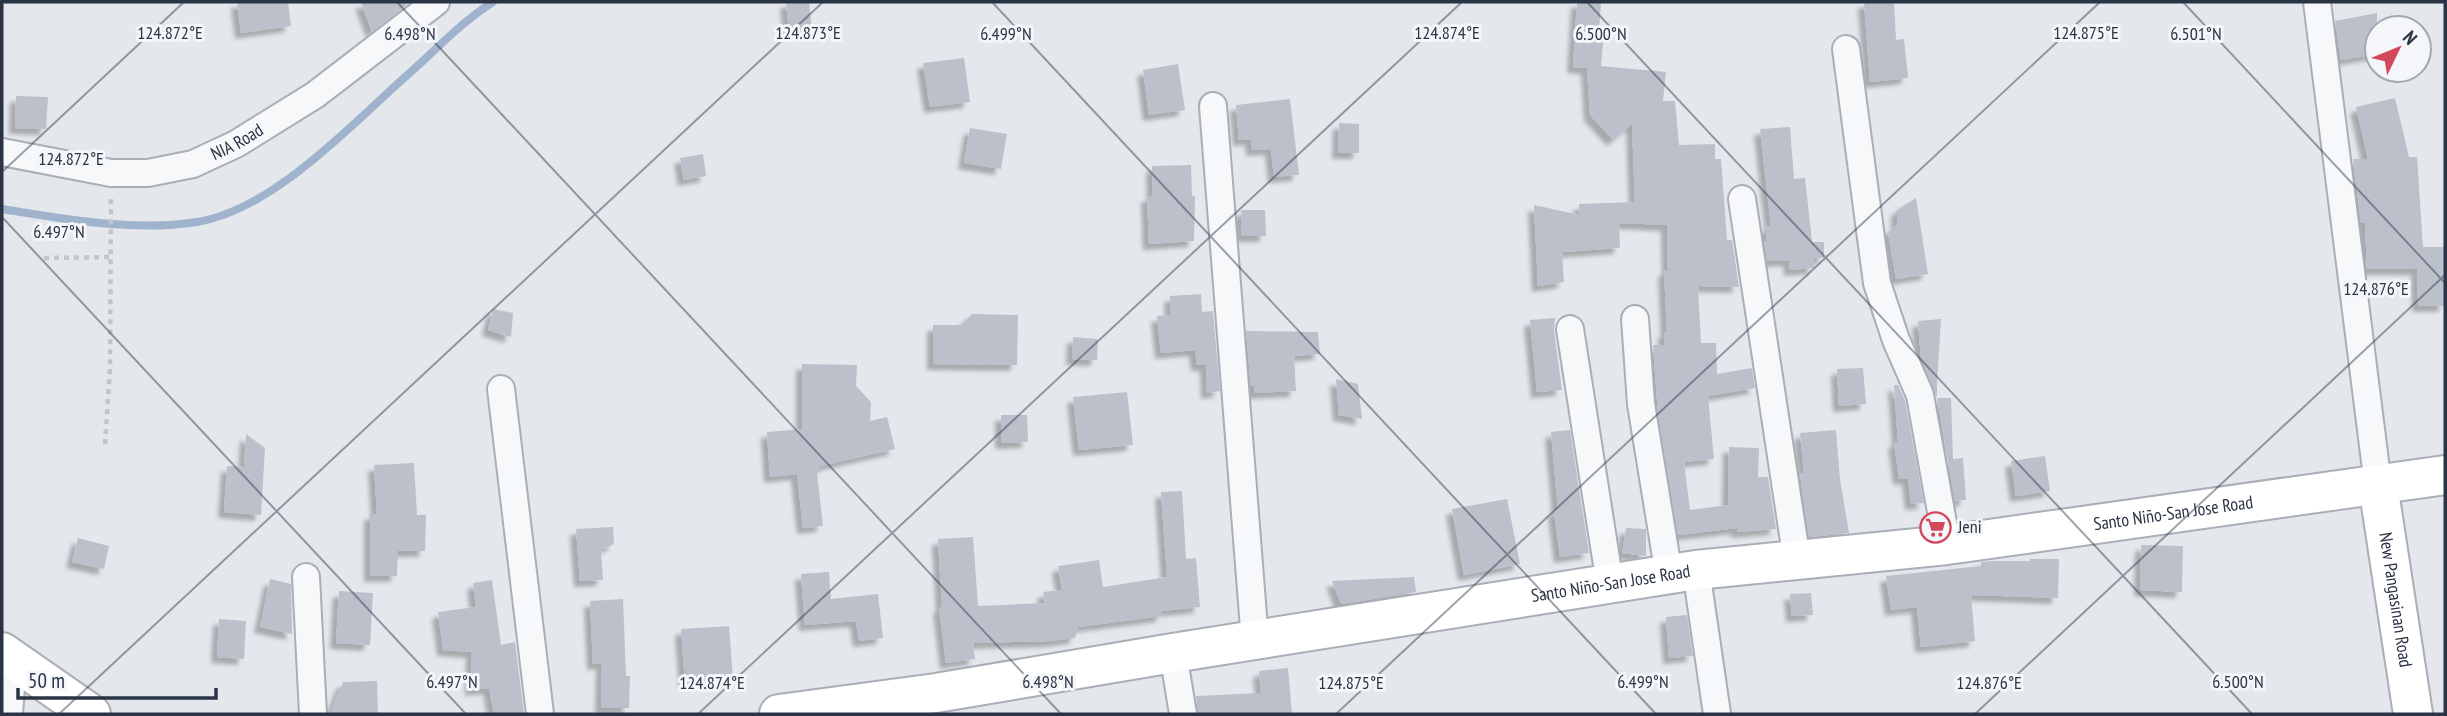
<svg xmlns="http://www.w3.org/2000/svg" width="2447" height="716" viewBox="0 0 2447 716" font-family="'PT Sans Narrow',sans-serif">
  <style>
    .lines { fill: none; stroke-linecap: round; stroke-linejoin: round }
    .stream { stroke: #9fb4cc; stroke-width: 8 }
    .building { fill: #bbc0ca; filter: url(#shadow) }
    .street-casing { stroke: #a9aeb7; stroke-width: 30 }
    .secondary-casing { stroke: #a9aeb7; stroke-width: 42 }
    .path { stroke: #c2c5cb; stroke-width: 4.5; stroke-dasharray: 5 5; stroke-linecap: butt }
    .street { stroke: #f7f8fa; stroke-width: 26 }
    .secondary { stroke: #fff; stroke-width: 38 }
    .ticks { fill: none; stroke: #2b3445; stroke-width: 2; stroke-opacity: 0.45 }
    .labels { text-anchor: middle; stroke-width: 6; stroke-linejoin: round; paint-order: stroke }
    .street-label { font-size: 18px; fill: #2b3445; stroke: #f4f6f9 }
    .poi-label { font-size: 18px; fill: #2b3445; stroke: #f4f6f9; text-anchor: start }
    .ticks-label { font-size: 18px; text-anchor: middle; fill: #2b3445; stroke: #f4f6f9; stroke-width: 6; stroke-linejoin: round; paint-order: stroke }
  </style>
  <defs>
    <filter id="shadow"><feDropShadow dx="-6" dy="6" stdDeviation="2" flood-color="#0004"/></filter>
  </defs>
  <rect width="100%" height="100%" fill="#e4e7ec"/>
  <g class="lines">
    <path class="stream" d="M2,209C65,219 133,232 197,222C272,210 349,127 404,78C433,53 461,22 493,2"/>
  </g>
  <path class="building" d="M237,2H288L291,26L241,33Z
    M361,2H410L372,32Z
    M786,2H809L812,30L789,32Z
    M1577,2H1601L1599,31L1604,32L1601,66L1666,72L1663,101H1675L1679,145L1715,144V159H1721L1727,240H1732L1739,287L1698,286L1701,343H1716L1717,374L1752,368L1755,388L1708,396L1714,459L1684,462L1690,510L1728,505L1729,447L1759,448L1758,477H1768L1776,529L1737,532V528L1678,535L1658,413L1653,345H1664V332H1667L1664,271L1668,270L1667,225L1619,223L1620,248L1562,252L1564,282L1538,286L1534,205L1580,215L1579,204L1635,202L1632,124L1613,140L1590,115L1587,68L1573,67Z
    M1864,2H1894L1896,40L1904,39L1908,78L1870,82Z
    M2377,13V54L2341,60L2335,21Z
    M964,58L970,102L930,107L923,63Z
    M1178,64L1185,110L1149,115L1143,70Z
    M16,96L48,97L46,129L15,128Z
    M2395,98L2409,157H2417L2423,247H2445V306H2418L2417,269H2367L2365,223H2361L2353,159H2368L2356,107Z
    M1290,99L1299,175L1274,177L1271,149L1252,150L1251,139L1239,140L1236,105Z
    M1339,123L1359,124V153H1338Z
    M1790,127L1794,179L1805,178L1812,242H1824V258H1813L1814,268L1790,270L1789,260L1767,261L1764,241H1767L1766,227L1771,226L1760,129Z
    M970,128L1007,134L1001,169L964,163Z
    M703,154L706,176L684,180L680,158Z
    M1191,165L1192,196H1195L1194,241L1149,244L1147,196H1153L1152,166Z
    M1916,198L1928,274L1896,279L1888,232L1897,225V210Z
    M1241,210H1265L1266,236H1242Z
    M1201,294L1202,312L1213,311L1220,391L1207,393L1206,365H1197L1195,350L1161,353L1157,316L1171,315L1170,296Z
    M493,309L513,313L511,337L488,330Z
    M972,314L1018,315L1017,365L933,364V325H961Z
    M1555,318L1554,331L1562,390L1537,392L1530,320Z
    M1941,319L1937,384V398L1921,358L1918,321Z
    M1246,331L1318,332L1320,354L1294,356L1296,391L1254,393V386H1251Z
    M1073,337L1098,339L1097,360L1072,359Z
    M802,364L857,365L856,386L871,402L870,421L887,417L895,449L820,466V472L817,473L823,526L803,528L797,474L770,477L767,432L802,429Z
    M1863,368L1866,404L1839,406L1837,369Z
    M1336,379L1358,384L1362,419L1339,415Z
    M1894,385H1898L1905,400L1924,503L1911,504L1908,478L1899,479L1894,442H1898Z
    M1127,392L1133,445L1079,450L1073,397Z
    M1937,398H1951L1953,459L1963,458L1966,500L1955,501Z
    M1001,415H1027L1028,442L1001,443Z
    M1570,430L1589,553L1560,557L1554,511L1558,510L1551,432Z
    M1836,430L1840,480L1849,533L1809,537L1800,474L1804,473L1800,433Z
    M246,434L265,448L261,515L224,512L227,466L244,467Z
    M2045,456L2050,491L2016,496L2011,461Z
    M414,463L417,515H426L425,551H398L397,576H370V514H377L374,465Z
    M1182,491L1186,559L1196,558L1200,607L1162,611V616L1078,627L1075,638L1050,641L973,643L975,659L946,663L939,607H942L938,539L973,537L978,606L1045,603L1043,592L1062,590L1058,566L1099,560L1103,587L1167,577L1161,492Z
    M1507,499L1520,564L1464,575L1452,509Z
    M613,527L614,544L601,550L603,580L580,581L576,529Z
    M1626,528L1646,529V556L1622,553Z
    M78,538L109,546L104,569L72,562Z
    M2141,545L2183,546L2182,592L2140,590Z
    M2030,559H2059L2058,598L1971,595L1975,641L1921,647L1917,607L1891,610L1886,576L1981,566V562L1993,561H2030Z
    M829,572L831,599L878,594L883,638L859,641L856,621L805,625L801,574Z
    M1414,577L1416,592L1341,604L1332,581Z
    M270,579L291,584L292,634L260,627Z
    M492,580L501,645L515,642L524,714H494L489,688L471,690L472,652L443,650L438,612L476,607L473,583Z
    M339,591L373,593L370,645L336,643Z
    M1811,593L1813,615L1792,616L1790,594Z
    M623,599L626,676H630L629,708H601L602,663L593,664L590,601Z
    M1687,615L1693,656L1669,658L1666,617Z
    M219,619L246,621L244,659L217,657Z
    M729,626L733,679L685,682L681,629Z
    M1288,668L1292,714H1198L1196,696L1261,693L1259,671Z
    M377,681L378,714H330L343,682Z"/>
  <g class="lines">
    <defs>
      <g id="street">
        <path d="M2317,2L2378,485"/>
        <path d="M1846,49L1877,283L1896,340L1920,395L1947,545"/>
        <path d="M1213,106L1255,641"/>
        <path id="s1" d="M2,152L111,173H148L193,164L236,144L315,95L436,2"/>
        <path d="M1742,199L1797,561"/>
        <path d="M1635,319L1641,404L1669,575"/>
        <path d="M1570,329L1610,584"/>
        <path d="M501,389L540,714"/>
        <path d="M1696,570L1717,714"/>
        <path d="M306,577L313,714"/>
        <path d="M1173,653L1183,714"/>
        <path d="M9,714L13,660"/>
      </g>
      <g id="secondary">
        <path id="s2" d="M2378,485L2413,714"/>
        <path d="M2,652L91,714"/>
        <path id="s3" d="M779,714L936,693L1173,653L1696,570L1947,545L2445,475"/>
      </g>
    </defs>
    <use href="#street" class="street-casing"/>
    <use href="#secondary" class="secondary-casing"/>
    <path class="path" d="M44,258L110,257
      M105,444L110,368L111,198"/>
    <use href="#street" class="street"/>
    <use href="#secondary" class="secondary"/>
  </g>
  <path class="ticks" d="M397,2L1061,714M992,2L1656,714M1587,2L2252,714M2183,2L2445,283M2,172L184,2M2,217L466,714M59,714L823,2M698,714L1462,2M1336,714L2100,2M1975,714L2445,275"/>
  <defs>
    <symbol id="supermarket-ring" viewBox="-11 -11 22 22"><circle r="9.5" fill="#f4f6f9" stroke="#d1495b" stroke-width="1.5"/><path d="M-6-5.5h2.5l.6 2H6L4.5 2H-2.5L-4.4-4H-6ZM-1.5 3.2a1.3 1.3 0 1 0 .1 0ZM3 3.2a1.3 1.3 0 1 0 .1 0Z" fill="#d1495b"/></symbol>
  </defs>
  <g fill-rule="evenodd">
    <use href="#supermarket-ring" x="1918" y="510" width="35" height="35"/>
  </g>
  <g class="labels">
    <g class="street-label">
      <text dy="6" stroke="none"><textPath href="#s1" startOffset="243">NIA Road</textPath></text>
      <text dy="6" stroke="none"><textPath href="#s3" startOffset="1409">Santo Niño-San Jose Road</textPath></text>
      <text dy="6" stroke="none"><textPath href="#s3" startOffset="842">Santo Niño-San Jose Road</textPath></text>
      <text dy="6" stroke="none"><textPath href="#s2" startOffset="116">New Pangasinan Road</textPath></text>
    </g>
    <g class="poi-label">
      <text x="1958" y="533">Jeni</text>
    </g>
  </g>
  <g class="ticks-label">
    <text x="2086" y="39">124.875°E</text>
    <text x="170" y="39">124.872°E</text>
    <text x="808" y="39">124.873°E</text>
    <text x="1447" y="39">124.874°E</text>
    <text x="410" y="40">6.498°N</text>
    <text x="1006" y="40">6.499°N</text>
    <text x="1601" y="40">6.500°N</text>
    <text x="2196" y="40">6.501°N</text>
    <text x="71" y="165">124.872°E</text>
    <text x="59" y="238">6.497°N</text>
    <text x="2376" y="295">124.876°E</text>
    <text x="452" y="688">6.497°N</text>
    <text x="1048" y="688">6.498°N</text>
    <text x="1643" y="688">6.499°N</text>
    <text x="2238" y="688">6.500°N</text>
    <text x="712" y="689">124.874°E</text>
    <text x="1351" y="689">124.875°E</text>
    <text x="1989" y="689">124.876°E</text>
  </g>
  <rect width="2447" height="716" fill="none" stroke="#2b3445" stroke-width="7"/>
  <g transform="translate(2398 49) rotate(47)"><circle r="33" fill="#f4f6f9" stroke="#a4a8b1" stroke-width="2"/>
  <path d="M0-5L12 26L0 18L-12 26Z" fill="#d1495b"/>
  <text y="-10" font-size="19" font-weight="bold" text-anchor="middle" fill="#2b3445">N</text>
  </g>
  <path d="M18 688v10h198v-10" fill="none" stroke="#2b3445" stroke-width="3.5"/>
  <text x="28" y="688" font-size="21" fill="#2b3445" stroke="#f4f6f9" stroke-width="5" paint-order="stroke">50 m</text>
</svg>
